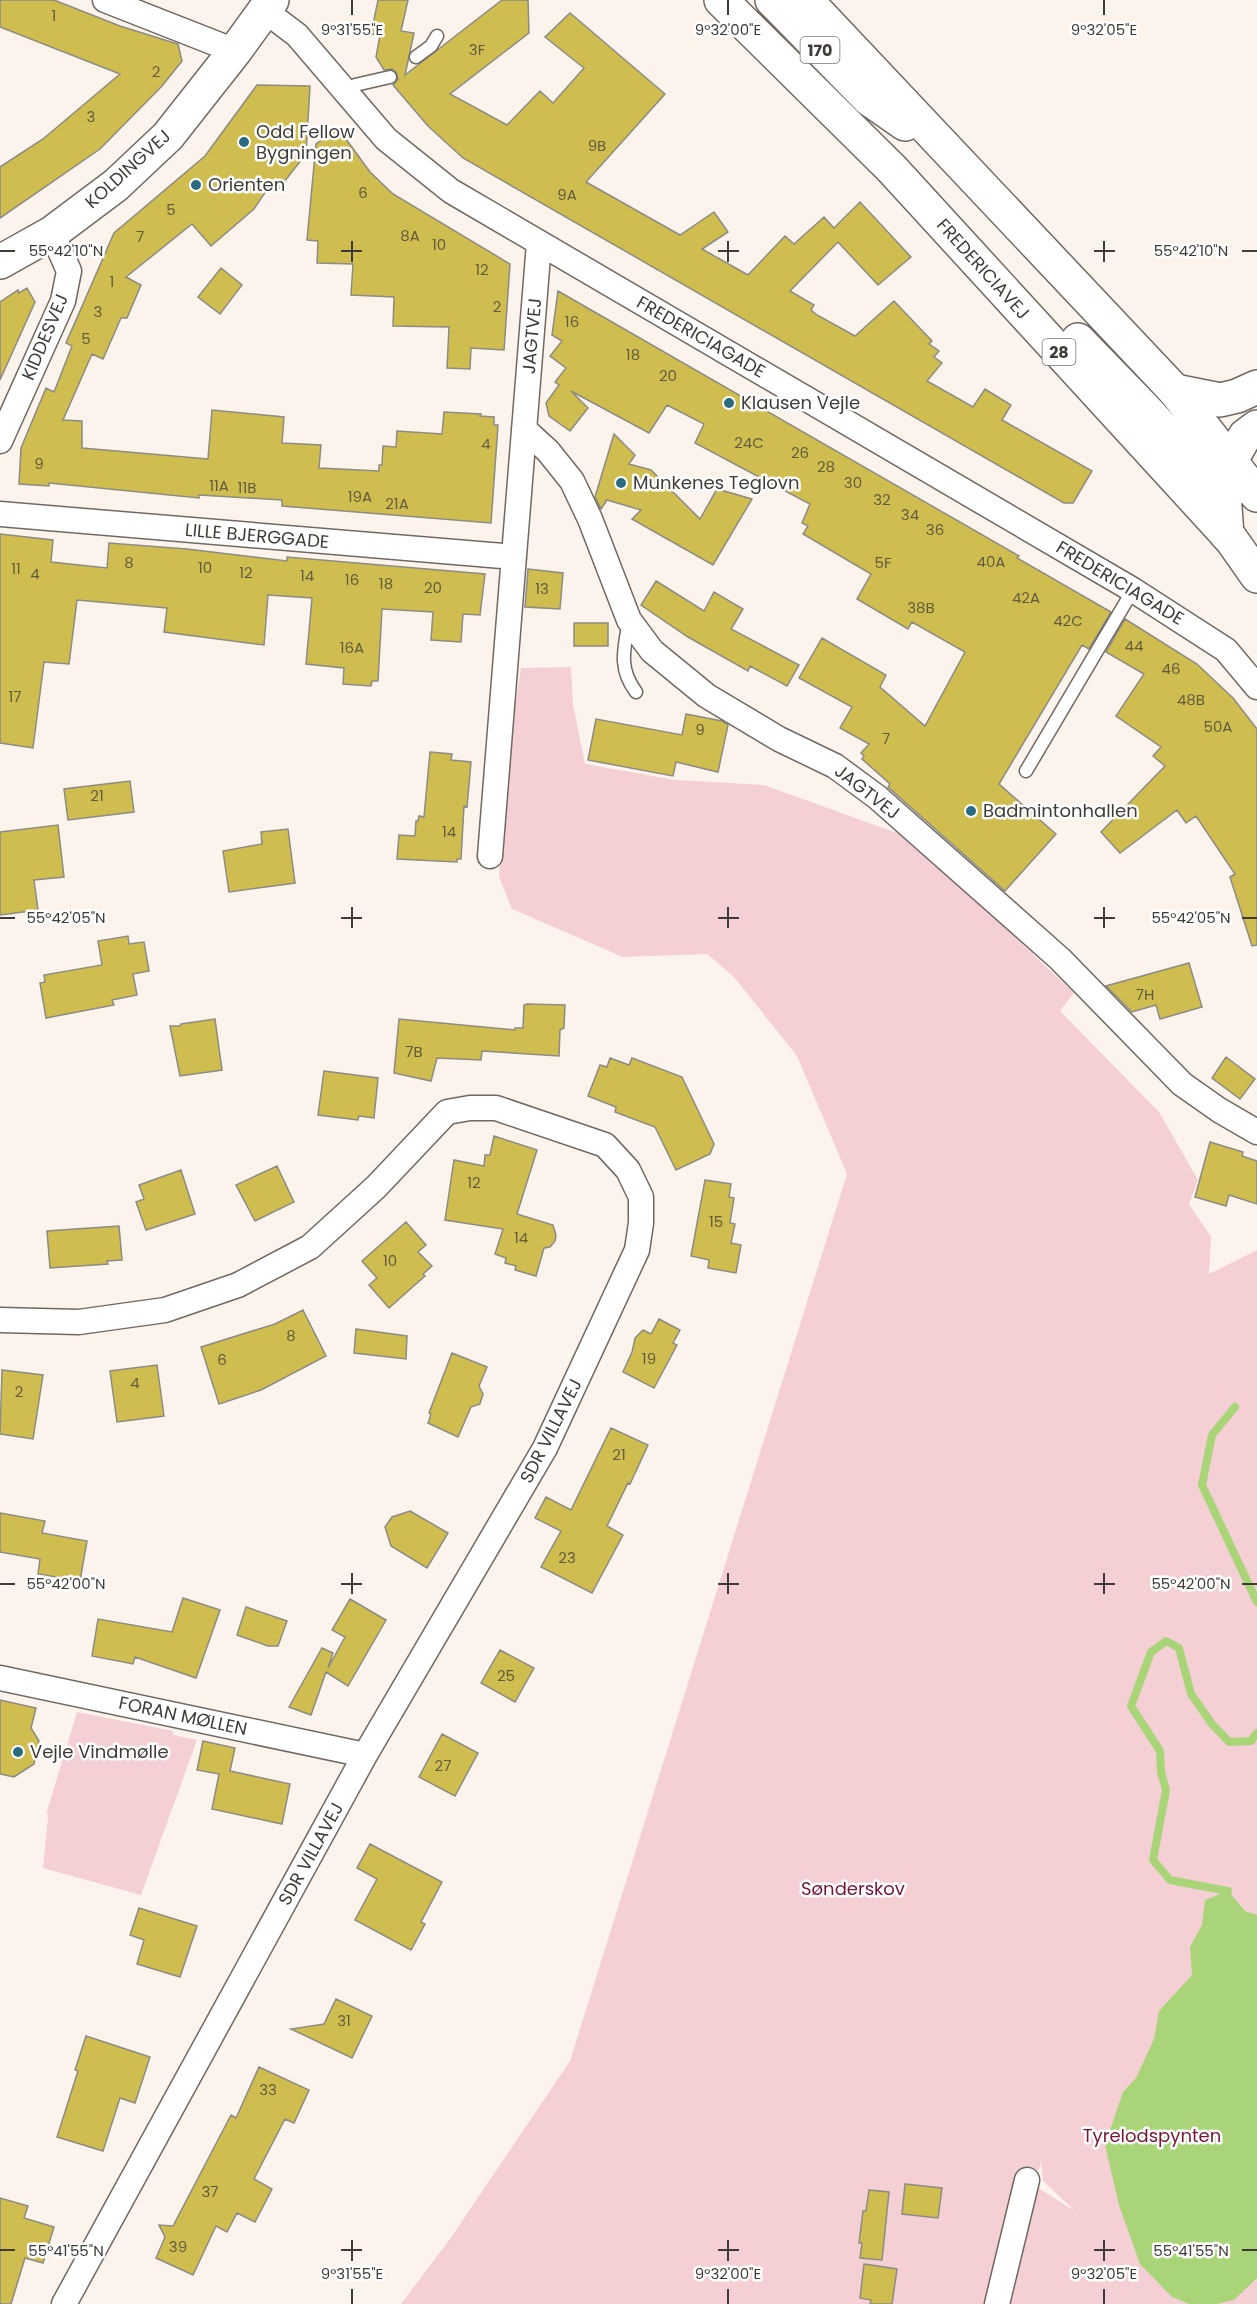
<svg xmlns="http://www.w3.org/2000/svg" width="1257" height="2304" viewBox="0 0 1257 2304" font-family="Poppins,sans-serif">
  <style>
    .green { fill: #f4cfd4; fill-rule: evenodd }
    .water { fill: #a9d578 }
    .lines { fill: none; stroke-linecap: round; stroke-linejoin: round }
    .stream { stroke: #a9d578; stroke-width: 8 }
    .building { fill: #d0bd50; stroke: #8d8b82; stroke-width: 1.5 }
    .lane-casing { stroke: #706962; stroke-width: 15 }
    .street-casing { stroke: #706962; stroke-width: 27 }
    .secondary-casing { stroke: #706962; stroke-width: 36 }
    .primary-casing { stroke: #706962; stroke-width: 36 }
    .lane { stroke: #fff; stroke-width: 12 }
    .street { stroke: #fff; stroke-width: 24 }
    .secondary { stroke: #fff; stroke-width: 33 }
    .primary { stroke: #fff; stroke-width: 33 }
    .ticks { fill: none; stroke: #3f3c38; stroke-width: 2 }
    .poi-dot { fill: #2a6b7f; stroke: #fff; stroke-width: 2 }
    .labels { text-anchor: middle; stroke-width: 5; stroke-linejoin: round; paint-order: stroke }
    .number-label { font-size: 15px; fill: #635c3e }
    .shield { fill: #fff; stroke: #797674; stroke-width: 1.5 }
    .shield-label { font-size: 16px; font-weight: bold; fill: #3f3c38 }
    .poi-label { font-size: 18px; fill: #3f3c38; stroke: #fff; text-anchor: start }
    .street-label { font-size: 18px; fill: #3f3c38; stroke: #fff }
    .park-label { font-size: 18px; fill: #741734; stroke: #fff }
    .ticks-label { font-size: 15px; text-anchor: middle; fill: #3f3c38; stroke: #fff; stroke-width: 5; stroke-linejoin: round; paint-order: stroke }
  </style>
  <rect width="100%" height="100%" fill="#fcf4ec"/>
  <path class="green" d="M571,667L573,705L585,764L675,780L764,785L908,837L1074,993L1060,1011L1159,1112L1198,1180L1189,1204L1211,1237L1209,1274L1257,1250V2304H401L450,2239L570,2061L847,1174L797,1056L734,977L707,954L623,957L512,909L499,877L510,740L521,668ZM1041,2160L1043,2181L1075,2211L1027,2181L1040,2168Z
    M77,1712L173,1731V1735L197,1740L141,1895L43,1868L48,1817L47,1811Z"/>
  <path class="water" d="M1228,1891L1245,1911L1257,1915V2278L1234,2300L1217,2304H1189L1172,2297L1140,2264L1119,2205L1105,2145L1123,2092L1136,2078L1154,2039L1159,2011L1192,1975L1190,1947L1202,1925L1205,1900Z"/>
  <g class="lines">
    <path class="stream" d="M1235,1407L1212,1435L1202,1485L1257,1602
      M1228,1891L1170,1880L1153,1860L1166,1790L1161,1772L1160,1751L1131,1706L1151,1652L1166,1641L1179,1648L1191,1694L1212,1724L1229,1742L1251,1741L1257,1733"/>
  </g>
  <path class="building" d="M0,0H54L120,26L178,44L182,61L162,86L100,149L0,218V167L43,139L120,74L0,27Z
    M378,0H408L401,31L414,33L405,75L502,0H528L529,33L450,94L507,125L540,91L553,103L584,68L545,37L570,13L665,94L586,182L680,235L714,212L728,232L702,249L748,275L785,236L794,244L824,217L834,228L860,202L911,257L878,285L838,242L790,291L814,305L811,310L817,315L855,336L894,301L932,341L929,344L939,351L934,357L942,363L927,381L973,407L985,389L1011,405L1002,420L1092,471L1073,503H1064L463,158L428,126L393,85L398,79L396,72L392,69L384,70L376,57L380,35L371,34Z
    M257,85L310,86L306,154L277,191L270,185L254,209L211,246L192,224L126,277L141,285L127,318H121L103,359L92,354L63,420L82,421V448L208,459L212,410L284,417L282,443L321,445L319,468L379,471V465H382L383,446L396,447L397,431L442,434L444,412L481,414L480,416L494,417V425H498L491,523L282,506V500L199,495V498L49,483V486L19,484L21,448L46,388L54,392L72,346L66,343L114,233L205,156Z
    M338,128L370,172L393,194L510,264L504,350L471,348L470,369L447,368L449,327L393,326L394,297L351,295L353,264L317,263L318,241L307,240L316,144Z
    M221,268L242,285L220,314L198,297Z
    M27,288L35,302L0,380V302L18,290L19,293Z
    M558,291L1019,556L1017,558L1111,612L1089,649L1082,645L999,784L1056,834L1005,891L888,787L890,784L862,759L864,756L861,753L869,744L840,728L852,707L799,678L822,638L886,675L880,687L925,726L965,652L912,622L908,629L857,599L871,574L803,534L808,526L802,523L810,504L695,443L704,424L667,405L649,433L571,391L588,408L570,431L549,416L546,403L559,385L555,382L566,368L550,356L562,341L552,335Z
    M614,434L635,455L629,464L651,470L700,519L717,489L752,499L713,565L632,519L641,510L607,500L601,509L595,497Z
    M0,534L53,540L51,562L107,568L109,543L187,549L287,561V557L485,574L480,615L463,614L461,642L431,640L433,612L382,609L378,681H372L371,686L343,684L344,668L306,664L312,598L268,595L264,645L164,632L167,608L77,600L69,664L44,662L33,748L0,743Z
    M528,569L563,573L560,609L525,607Z
    M656,581L704,611L714,592L743,609L731,629L799,665L787,686L750,666L748,671L688,637L641,605Z
    M1125,619L1197,664L1233,698L1257,729V945L1252,946L1230,877L1235,874L1196,816L1186,823L1177,810L1120,853L1101,832L1165,766L1153,756L1161,747L1116,716L1144,674L1106,652Z
    M574,623H608V646H574Z
    M686,714L722,721L728,725L718,772L676,762L673,776L588,760L596,719L682,735Z
    M430,752L452,754L451,760L471,762L467,807L464,806L461,859H457V862L397,859L399,835L415,836L416,821H418L419,816L424,817Z
    M130,781L134,812L68,820L64,789Z
    M58,825L64,877L34,880L38,910L0,915V832Z
    M288,829L295,883L229,892L223,851L262,844L261,832Z
    M128,936L129,944L144,942L149,971L133,974L137,995L112,1000L114,1005L46,1018L40,983L45,982L44,975L102,965L98,941Z
    M1189,963L1202,1007L1160,1019L1156,1005L1132,1012L1106,986Z
    M527,1004L565,1005L564,1028L560,1030L559,1056L482,1051L481,1060L437,1058L431,1081L394,1073L399,1019L515,1030V1028H523L524,1005Z
    M215,1019L222,1070L180,1076L170,1026H180L181,1024Z
    M1226,1057L1255,1079L1240,1099L1212,1078Z
    M610,1058L629,1065L632,1058L682,1077L714,1144L710,1154L676,1170L655,1127L615,1112L616,1107L588,1096L600,1065L607,1067Z
    M324,1071L378,1078L374,1118L359,1116L358,1120L318,1115Z
    M494,1136L537,1150L517,1214L553,1225L556,1235L555,1241L550,1247L544,1248L536,1276L515,1270L516,1266L505,1263L506,1258L495,1254L503,1229L445,1220L454,1160L484,1166L485,1155H490Z
    M1210,1142L1243,1152L1242,1156L1257,1161V1204L1229,1195L1226,1206L1195,1197Z
    M277,1166L294,1202L255,1221L236,1185Z
    M181,1170L195,1214L146,1230L136,1202L144,1199L139,1185Z
    M705,1180L731,1184L729,1197L734,1198L730,1223L735,1224L731,1243L741,1245L736,1273L708,1268L709,1260L691,1256Z
    M406,1222L426,1245L418,1252L432,1266L423,1274L425,1276L389,1308L369,1285L377,1278L362,1261Z
    M119,1226L122,1260L107,1261L108,1264L50,1268L47,1231Z
    M303,1310L326,1356L261,1390L219,1404L201,1347L275,1324Z
    M659,1319L680,1330L673,1343L677,1345L654,1388L623,1372L632,1352L635,1338L643,1330L651,1334Z
    M356,1329L407,1336L406,1359L354,1353Z
    M452,1353L487,1367L479,1386L483,1394L480,1404L471,1407L458,1437L428,1423L431,1414L429,1413Z
    M157,1365L164,1416L117,1422L110,1371Z
    M2,1370L43,1375L33,1439L0,1434Z
    M611,1428L648,1445L630,1484L628,1483L607,1526L623,1535L592,1593L541,1567L561,1531L535,1518L546,1497L571,1510Z
    M410,1511L448,1533L427,1568L391,1546L385,1527L392,1517Z
    M0,1513L45,1521L42,1533L87,1541L80,1581L38,1574L40,1559L0,1552Z
    M183,1598L220,1610L196,1678L135,1657L133,1664L92,1656L98,1619L172,1632Z
    M350,1599L386,1620L348,1686L326,1672L311,1715L289,1707L322,1648L333,1653L328,1668L345,1637L332,1630Z
    M246,1607L287,1621L278,1646H268L237,1635Z
    M500,1650L534,1668L515,1702L481,1683Z
    M0,1700L36,1708L31,1728L39,1741L34,1764L14,1777L0,1774Z
    M442,1734L478,1753L455,1796L419,1777Z
    M203,1741L235,1748L230,1771L290,1784L282,1824L212,1809L219,1774L197,1770Z
    M370,1844L442,1882L421,1922L425,1924L411,1950L355,1920L377,1879L357,1868Z
    M139,1908L197,1926L180,1977L137,1964L144,1940L130,1935Z
    M336,1999L372,2016L352,2058L291,2029L324,2024Z
    M86,2036L150,2057L135,2103L120,2098L103,2151L57,2137L78,2071L75,2070Z
    M259,2067L309,2090L294,2123L285,2119L254,2179L272,2189L255,2222L237,2213L227,2232L216,2226L193,2275L156,2258L165,2237L159,2225L173,2226L231,2115L236,2118Z
    M905,2184L942,2188L938,2218L902,2214Z
    M869,2190L889,2192L882,2260L860,2258L862,2243H859L863,2211H866Z
    M0,2198L28,2206L24,2218L54,2227L43,2263L25,2258L11,2304H0Z
    M864,2264L897,2269L892,2304H870L871,2300L860,2298Z"/>
  <g class="lines">
    <defs>
      <path id="lane" d="M416,57L431,46L437,36
        M346,92L355,85L390,77
        M629,621C624,649 618,668 636,692
        M1026,771L1133,590"/>
      <path id="street" d="M105,0L235,51
        M264,10L297,35L386,139L451,191L1133,590L1226,650L1257,687
        M524,429L548,451L572,481L590,519L629,620L652,651L707,696L779,739L835,766L877,797L1060,959L1182,1084L1219,1110L1257,1132
        M0,441L63,301L69,271L52,233
        M0,514L514,557
        M490,856L539,243
        M0,1320L79,1322L165,1310L238,1285L310,1247L376,1187L447,1112L470,1108H496L605,1145L628,1170L641,1197V1223L637,1250L545,1448L365,1755L64,2304
        M0,1678L365,1755
        M997,2304L1027,2180"/>
      <path id="secondary" d="M0,262L52,233L116,185L168,136L235,51L272,0
        M1175,391L1220,400L1237,396L1257,387
        M1227,535L1223,480L1230,462L1245,436L1257,427"/>
      <path id="primary" d="M721,0L892,169L1231,539L1257,576
        M772,0L869,99L905,124
        M806,0L1175,391L1257,495
        M1078,340C1099,362 1121,384 1142,406C1169,434 1207,484 1247,487"/>
    </defs>
    <use href="#lane" class="lane-casing"/>
    <use href="#street" class="street-casing"/>
    <use href="#secondary" class="secondary-casing"/>
    <use href="#primary" class="primary-casing"/>
    <use href="#lane" class="lane"/>
    <use href="#street" class="street"/>
    <use href="#secondary" class="secondary"/>
    <use href="#primary" class="primary"/>
  </g>
  <path class="ticks" d="M352,0V15M728,0V15M1104,0V15M352,241V262M728,241V262M1104,241V262M0,251H15M341,251H362M718,251H739M1094,251H1115M1242,251H1257M352,907V928M728,907V928M1104,907V928M0,918H15M341,918H362M718,918H739M1094,918H1115M1242,918H1257M352,1573V1594M728,1573V1594M1104,1573V1594M0,1584H15M341,1584H362M718,1584H739M1094,1584H1115M1242,1584H1257M352,2240V2261M728,2240V2261M1104,2240V2261M0,2250H15M341,2250H362M718,2250H739M1094,2250H1115M1242,2250H1257M352,2289V2304M728,2289V2304M1104,2289V2304"/>
  <g class="poi-dot">
    <circle cx="244" cy="142" r="6"/>
    <circle cx="196" cy="185" r="6"/>
    <circle cx="729" cy="403" r="6"/>
    <circle cx="621" cy="483" r="6"/>
    <circle cx="971" cy="811" r="6"/>
    <circle cx="18" cy="1752" r="6"/>
  </g>
  <g class="labels">
    <g class="number-label">
      <text x="54" y="21">1</text>
      <text x="477" y="55">3F</text>
      <text x="156" y="77">2</text>
      <text x="91" y="122">3</text>
      <text x="597" y="151">9B</text>
      <text x="363" y="198">6</text>
      <text x="567" y="200">9A</text>
      <text x="171" y="215">5</text>
      <text x="410" y="241">8A</text>
      <text x="140" y="242">7</text>
      <text x="439" y="250">10</text>
      <text x="482" y="275">12</text>
      <text x="112" y="287">1</text>
      <text x="497" y="312">2</text>
      <text x="98" y="317">3</text>
      <text x="572" y="327">16</text>
      <text x="86" y="344">5</text>
      <text x="633" y="360">18</text>
      <text x="668" y="381">20</text>
      <text x="749" y="448">24C</text>
      <text x="486" y="449">4</text>
      <text x="800" y="458">26</text>
      <text x="39" y="469">9</text>
      <text x="826" y="472">28</text>
      <text x="853" y="488">30</text>
      <text x="219" y="491">11A</text>
      <text x="247" y="493">11B</text>
      <text x="360" y="502">19A</text>
      <text x="882" y="505">32</text>
      <text x="397" y="509">21A</text>
      <text x="910" y="520">34</text>
      <text x="935" y="535">36</text>
      <text x="991" y="567">40A</text>
      <text x="129" y="568">8</text>
      <text x="883" y="568">5F</text>
      <text x="205" y="573">10</text>
      <text x="16" y="574">11</text>
      <text x="246" y="578">12</text>
      <text x="35" y="579">4</text>
      <text x="307" y="581">14</text>
      <text x="352" y="585">16</text>
      <text x="386" y="589">18</text>
      <text x="433" y="593">20</text>
      <text x="542" y="594">13</text>
      <text x="1026" y="603">42A</text>
      <text x="921" y="613">38B</text>
      <text x="1068" y="626">42C</text>
      <text x="1134" y="651">44</text>
      <text x="352" y="653">16A</text>
      <text x="1171" y="674">46</text>
      <text x="15" y="702">17</text>
      <text x="1191" y="705">48B</text>
      <text x="1218" y="732">50A</text>
      <text x="700" y="735">9</text>
      <text x="886" y="744">7</text>
      <text x="97" y="801">21</text>
      <text x="449" y="837">14</text>
      <text x="1145" y="1000">7H</text>
      <text x="414" y="1057">7B</text>
      <text x="474" y="1188">12</text>
      <text x="716" y="1227">15</text>
      <text x="521" y="1243">14</text>
      <text x="390" y="1266">10</text>
      <text x="291" y="1341">8</text>
      <text x="649" y="1364">19</text>
      <text x="222" y="1365">6</text>
      <text x="135" y="1388">4</text>
      <text x="19" y="1397">2</text>
      <text x="619" y="1460">21</text>
      <text x="567" y="1563">23</text>
      <text x="506" y="1681">25</text>
      <text x="443" y="1771">27</text>
      <text x="344" y="2026">31</text>
      <text x="268" y="2095">33</text>
      <text x="210" y="2197">37</text>
      <text x="178" y="2252">39</text>
    </g>
    <g class="shield">
      <rect x="800.5" y="37" width="39" height="26" rx="4.5"/>
      <rect x="1042.5" y="339" width="33" height="26" rx="4.5"/>
    </g>
    <g class="shield-label">
      <text x="820" y="56">170</text>
      <text x="1059" y="358">28</text>
    </g>
    <g class="poi-label">
      <text x="256" y="138">Odd Fellow<tspan x="256" dy="21">Bygningen</tspan></text>
      <text x="208" y="191">Orienten</text>
      <text x="741" y="409">Klausen Vejle</text>
      <text x="633" y="489">Munkenes Teglovn</text>
      <text x="983" y="817">Badmintonhallen</text>
      <text x="30" y="1758">Vejle Vindmølle</text>
    </g>
    <g class="street-label">
      <text transform="translate(128 169) rotate(-42)" y="6">KOLDINGVEJ</text>
      <text transform="translate(983 269) rotate(48)" y="6">FREDERICIAVEJ</text>
      <text transform="translate(532 336) rotate(-85)" y="6">JAGTVEJ</text>
      <text transform="translate(45 337) rotate(-67)" y="6">KIDDESVEJ</text>
      <text transform="translate(701 337) rotate(30)" y="6">FREDERICIAGADE</text>
      <text transform="translate(257 536) rotate(5)" y="6">LILLE BJERGGADE</text>
      <text transform="translate(1120 583) rotate(31)" y="6">FREDERICIAGADE</text>
      <text transform="translate(867 792) rotate(38)" y="6">JAGTVEJ</text>
      <text transform="translate(551 1431) rotate(-63)" y="6">SDR VILLAVEJ</text>
      <text transform="translate(183 1716) rotate(12)" y="6">FORAN MØLLEN</text>
      <text transform="translate(311 1854) rotate(-61)" y="6">SDR VILLAVEJ</text>
    </g>
    <g class="park-label">
      <text x="853" y="1895">Sønderskov</text>
      <text x="1152" y="2142">Tyrelodspynten</text>
    </g>
  </g>
  <g class="ticks-label">
    <text x="352" y="35">9°31'55"E</text>
    <text x="728" y="35">9°32'00"E</text>
    <text x="1104" y="35">9°32'05"E</text>
    <text x="66" y="256">55°42'10"N</text>
    <text x="1191" y="256">55°42'10"N</text>
    <text x="66" y="923">55°42'05"N</text>
    <text x="1191" y="923">55°42'05"N</text>
    <text x="66" y="1589">55°42'00"N</text>
    <text x="1191" y="1589">55°42'00"N</text>
    <text x="66" y="2256">55°41'55"N</text>
    <text x="1191" y="2256">55°41'55"N</text>
    <text x="352" y="2279">9°31'55"E</text>
    <text x="728" y="2279">9°32'00"E</text>
    <text x="1104" y="2279">9°32'05"E</text>
  </g>
</svg>
